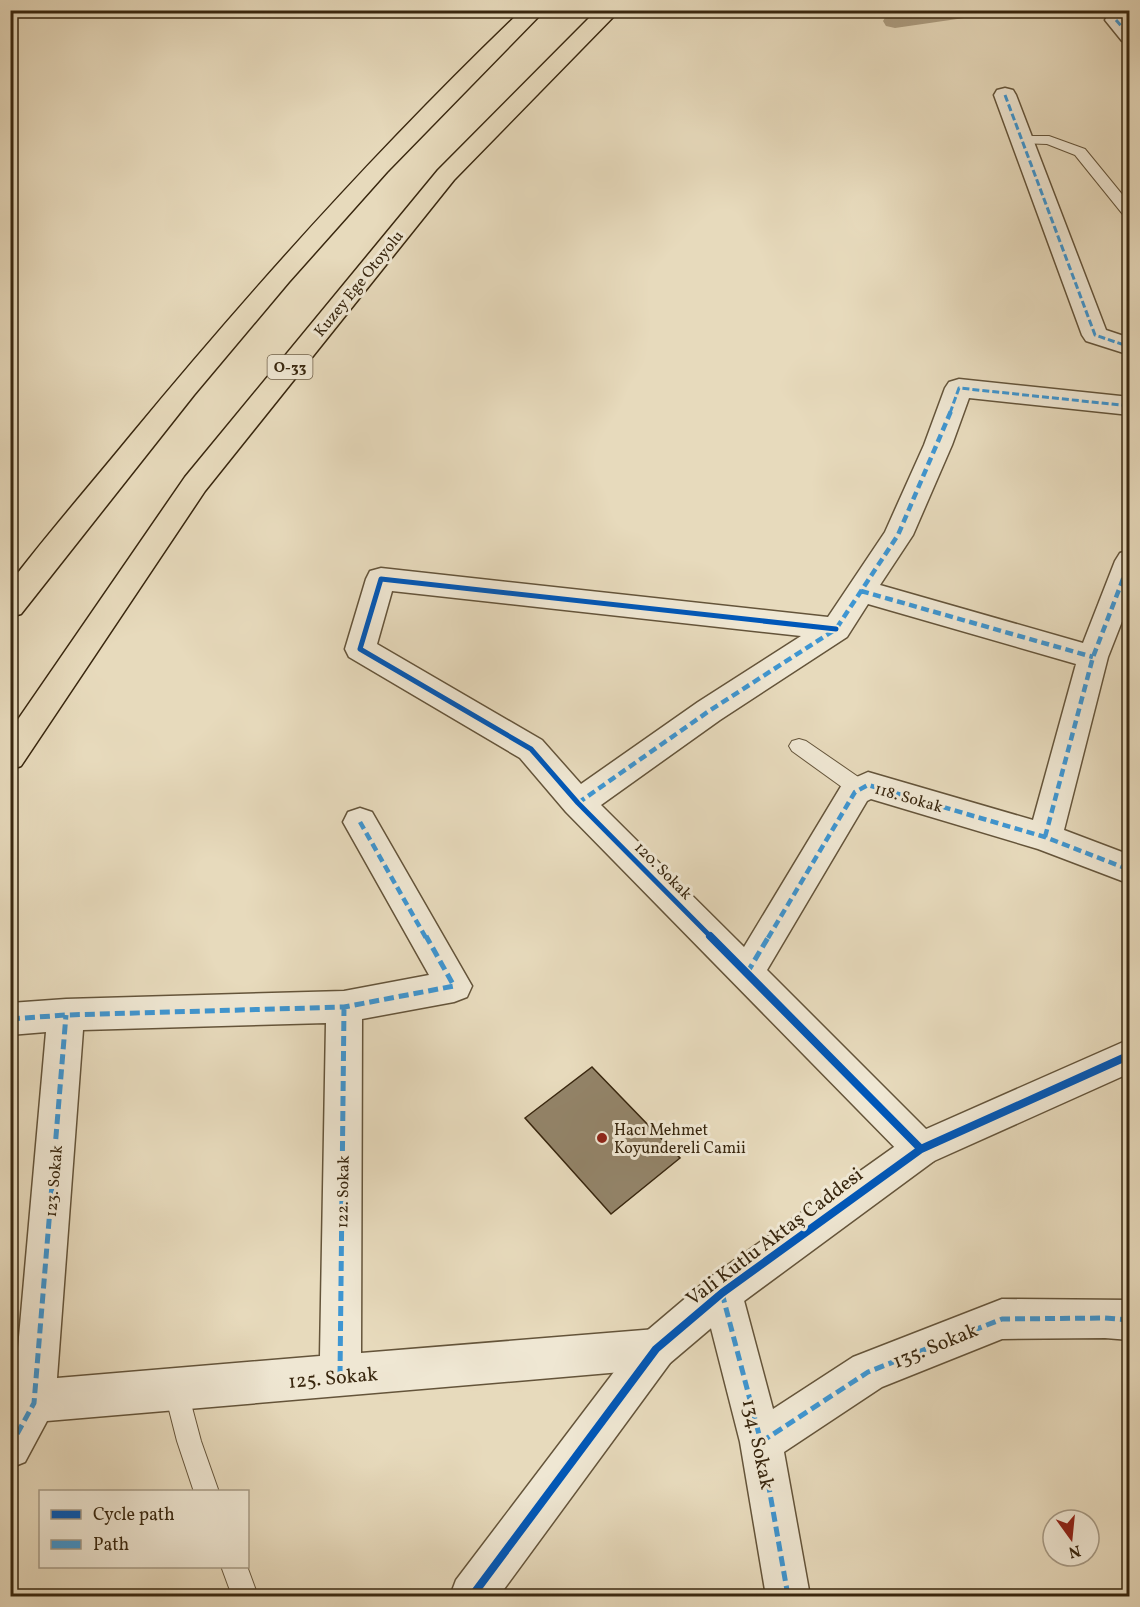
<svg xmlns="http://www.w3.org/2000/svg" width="1140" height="1607" viewBox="0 0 1140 1607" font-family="Vollkorn,serif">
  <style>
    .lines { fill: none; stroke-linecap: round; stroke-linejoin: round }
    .canal { fill: #ac9d81; fill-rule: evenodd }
    .building { fill: #938469; stroke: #39270f; stroke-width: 1.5 }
    .service-casing { stroke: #64543a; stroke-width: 2 }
    .minor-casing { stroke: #64543a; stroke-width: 3 }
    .tertiary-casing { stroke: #64543a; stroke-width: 3 }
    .motorway-casing { stroke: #39270f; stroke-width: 3 }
    .service { fill: #efe7d3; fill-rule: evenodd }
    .minor { fill: #efe7d3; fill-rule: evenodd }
    .tertiary { fill: #efe7d3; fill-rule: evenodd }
    .motorway { fill: #e7dabc; fill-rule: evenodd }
    .quiet-far2 { stroke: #3e96d2; stroke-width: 3; stroke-dasharray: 7 3; stroke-linecap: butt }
    .quiet-far1 { stroke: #3e96d2; stroke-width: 4.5; stroke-dasharray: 8 4.5; stroke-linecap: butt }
    .quiet { stroke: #3e96d2; stroke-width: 5; stroke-dasharray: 10 5; stroke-linecap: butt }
    .cycleway-far1-casing { stroke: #efe7d3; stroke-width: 9 }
    .cycleway-casing { stroke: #efe7d3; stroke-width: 11 }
    .cycleway-far1 { stroke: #0057b8; stroke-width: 5 }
    .cycleway { stroke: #0057b8; stroke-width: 8 }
    .poi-dot { fill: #8f2418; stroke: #efe7d3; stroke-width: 2 }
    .labels { text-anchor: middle; stroke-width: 6; stroke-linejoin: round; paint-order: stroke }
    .shield { fill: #efe7d3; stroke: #70614a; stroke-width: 1.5 }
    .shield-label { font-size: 15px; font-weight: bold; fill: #39270f }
    .street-label { font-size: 16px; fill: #39270f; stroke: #efe7d3 }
    .poi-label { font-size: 16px; fill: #39270f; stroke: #efe7d3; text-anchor: start }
    .near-street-label { font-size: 20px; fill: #39270f; stroke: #efe7d3 }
  </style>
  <rect width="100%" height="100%" fill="#e7dabc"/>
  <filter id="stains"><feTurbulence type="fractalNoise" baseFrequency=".00333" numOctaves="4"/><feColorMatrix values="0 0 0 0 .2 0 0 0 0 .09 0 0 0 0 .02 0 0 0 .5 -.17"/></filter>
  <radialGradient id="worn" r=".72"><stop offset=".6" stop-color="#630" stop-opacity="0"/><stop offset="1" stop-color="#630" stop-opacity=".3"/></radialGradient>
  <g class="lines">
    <path class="canal" d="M916,10H983L980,15L971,17L895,28L886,26L883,21L886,16Z"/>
  </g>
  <path class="building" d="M592,1067L680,1158L611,1214L525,1118Z"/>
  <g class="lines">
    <defs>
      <path id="service" d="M1022,136H1049L1085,149L1130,204V218L1125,217L1075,155L1047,144L1017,143L1015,140L1017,137Z
        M799,739L806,741L867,783L870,789L867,795L860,797L853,795L792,751L789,746L792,741Z
        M176,1378L185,1381L201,1441L219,1492H194L177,1441L164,1390L167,1381Z
        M221,1566H247L258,1596H232Z"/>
      <path id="minor" d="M1116,13L1124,15L1130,22V42L1122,41L1105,20L1108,15Z
        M1005,88L1013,90L1016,95L1106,330L1130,338V355L1086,341L1082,335L994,95L997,90Z
        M959,379L1130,397V415L969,398L952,445L913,535L880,585L1083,643L1115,561L1120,553L1130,550V601L1108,657L1064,830L1130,855V884L1038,849L871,799L867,801L767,970L934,1137L940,1149L934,1161L921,1167L908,1161L566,812L520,758L349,657L345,649L366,579L370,571L381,568L828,617L885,532L924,445L945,388L949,382ZM392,591L801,636L698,702L581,784L542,740L377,644ZM868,604L1076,664L1033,820L868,772L843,783L744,947L601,805L720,720L847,637Z
        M360,808L372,812L472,986L467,997L454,1002L362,1019L361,1353L656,1329L670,1335L676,1349L670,1363L656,1369L47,1421L25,1462L10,1468V1382H15L46,1032L10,1035V1003L66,999L344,991L429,975L343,822L348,812ZM326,1023L320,1356L57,1378L83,1030Z
        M722,1273L736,1279L742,1293L773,1409L853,1357L1002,1299L1130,1300V1340L1105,1338L1002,1339L882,1387L784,1452L810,1596H766L740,1442L702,1293L708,1279Z"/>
      <path id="tertiary" d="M1130,1039V1073L934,1161L736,1307L670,1363L499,1596H450L456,1580L642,1335L708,1279L908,1137Z"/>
      <path id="motorway" d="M522,10H545L387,172L289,282L194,395L21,614L10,617V583C49,532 91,484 131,435C254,286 382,144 522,10Z
        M597,10H620L454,180L205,491L21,766L10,770V731L185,477L438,170Z"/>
    </defs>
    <use href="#service" class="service-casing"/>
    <use href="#minor" class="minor-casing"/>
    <use href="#tertiary" class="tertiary-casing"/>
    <use href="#motorway" class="motorway-casing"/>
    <use href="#service" class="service"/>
    <use href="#minor" class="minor"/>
    <use href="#tertiary" class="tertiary"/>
    <use href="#motorway" class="motorway"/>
    <path class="quiet-far2" d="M1116,20L1130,36
      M1005,95L1095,335L1130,347
      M950,413L959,388L1130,406"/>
    <path class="quiet-far1" d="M861,591L1093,657
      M578,803L709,711L836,629L898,535L951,411
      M360,822L426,938
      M1045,837L1093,657L1130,561
      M768,938L855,792L868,785L1045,837L1130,870"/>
    <path class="quiet" d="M747,973L769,936
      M10,1019L66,1015L344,1007L454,986L426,936
      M722,1293L761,1442L788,1596
      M340,1376L344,1007
      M761,1442L868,1372L1002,1319L1105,1318L1130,1320
      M10,1447L34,1403L66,1015"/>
    <defs>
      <path id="cycleway-far1" d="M712,938L578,803L531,749L360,649L381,579L836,629"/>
      <path id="cycleway" d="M710,936L921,1149
        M472,1596L656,1349L722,1293L921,1149L1130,1055"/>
    </defs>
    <use href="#cycleway-far1" class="cycleway-far1-casing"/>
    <use href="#cycleway" class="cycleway-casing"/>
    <use href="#cycleway-far1" class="cycleway-far1"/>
    <use href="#cycleway" class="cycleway"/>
  </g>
  <circle class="poi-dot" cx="602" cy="1138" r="6"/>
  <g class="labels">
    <rect class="shield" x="267.5" y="355" width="45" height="24" rx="4.5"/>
    <g class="shield-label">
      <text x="290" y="372">O-33</text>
    </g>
    <g class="street-label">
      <text transform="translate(358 283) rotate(-51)" y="6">Kuzey Ege Otoyolu</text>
      <text transform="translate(909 797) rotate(16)" y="6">118. Sokak</text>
      <text transform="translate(664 870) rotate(45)" y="6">120. Sokak</text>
      <text transform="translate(53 1181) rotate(-85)" y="6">123. Sokak</text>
      <text transform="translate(342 1192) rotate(-89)" y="6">122. Sokak</text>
    </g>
    <g class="poi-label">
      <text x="614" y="1135">Hacı Mehmet<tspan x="614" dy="18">Koyundereli Camii</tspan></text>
    </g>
    <g class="near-street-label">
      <text transform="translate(774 1236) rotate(-37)" y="7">Vali Kutlu Aktaş Caddesi</text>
      <text transform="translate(935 1345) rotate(-22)" y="7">135. Sokak</text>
      <text transform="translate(333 1377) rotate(-5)" y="7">125. Sokak</text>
      <text transform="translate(759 1444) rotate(78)" y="7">134. Sokak</text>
    </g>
  </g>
  <rect width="1140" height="1607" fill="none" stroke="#e7dabc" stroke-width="36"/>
  <rect x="12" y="12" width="1116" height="1583" fill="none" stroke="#39270f" stroke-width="3"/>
  <rect x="18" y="18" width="1104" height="1571" fill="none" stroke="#39270f" stroke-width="1.5"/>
  <rect x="39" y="1490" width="210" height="78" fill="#efe7d3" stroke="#a69a85" stroke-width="1.5"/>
  <rect x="51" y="1510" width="30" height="9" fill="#0057b8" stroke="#a69a85" stroke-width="1.5"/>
  <text x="93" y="1520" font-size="18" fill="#39270f">Cycle path</text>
  <rect x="51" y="1540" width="30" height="9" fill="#3e96d2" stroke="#a69a85" stroke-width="1.5"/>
  <text x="93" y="1550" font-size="18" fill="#39270f">Path</text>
  <g transform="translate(1071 1538) rotate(165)"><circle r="28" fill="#efe7d3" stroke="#a69a85" stroke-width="1.5"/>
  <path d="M0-4.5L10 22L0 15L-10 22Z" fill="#8f2418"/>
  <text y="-9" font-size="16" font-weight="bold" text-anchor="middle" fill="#39270f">N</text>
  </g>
  <rect width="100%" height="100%" filter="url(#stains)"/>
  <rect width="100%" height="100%" fill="url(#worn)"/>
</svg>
